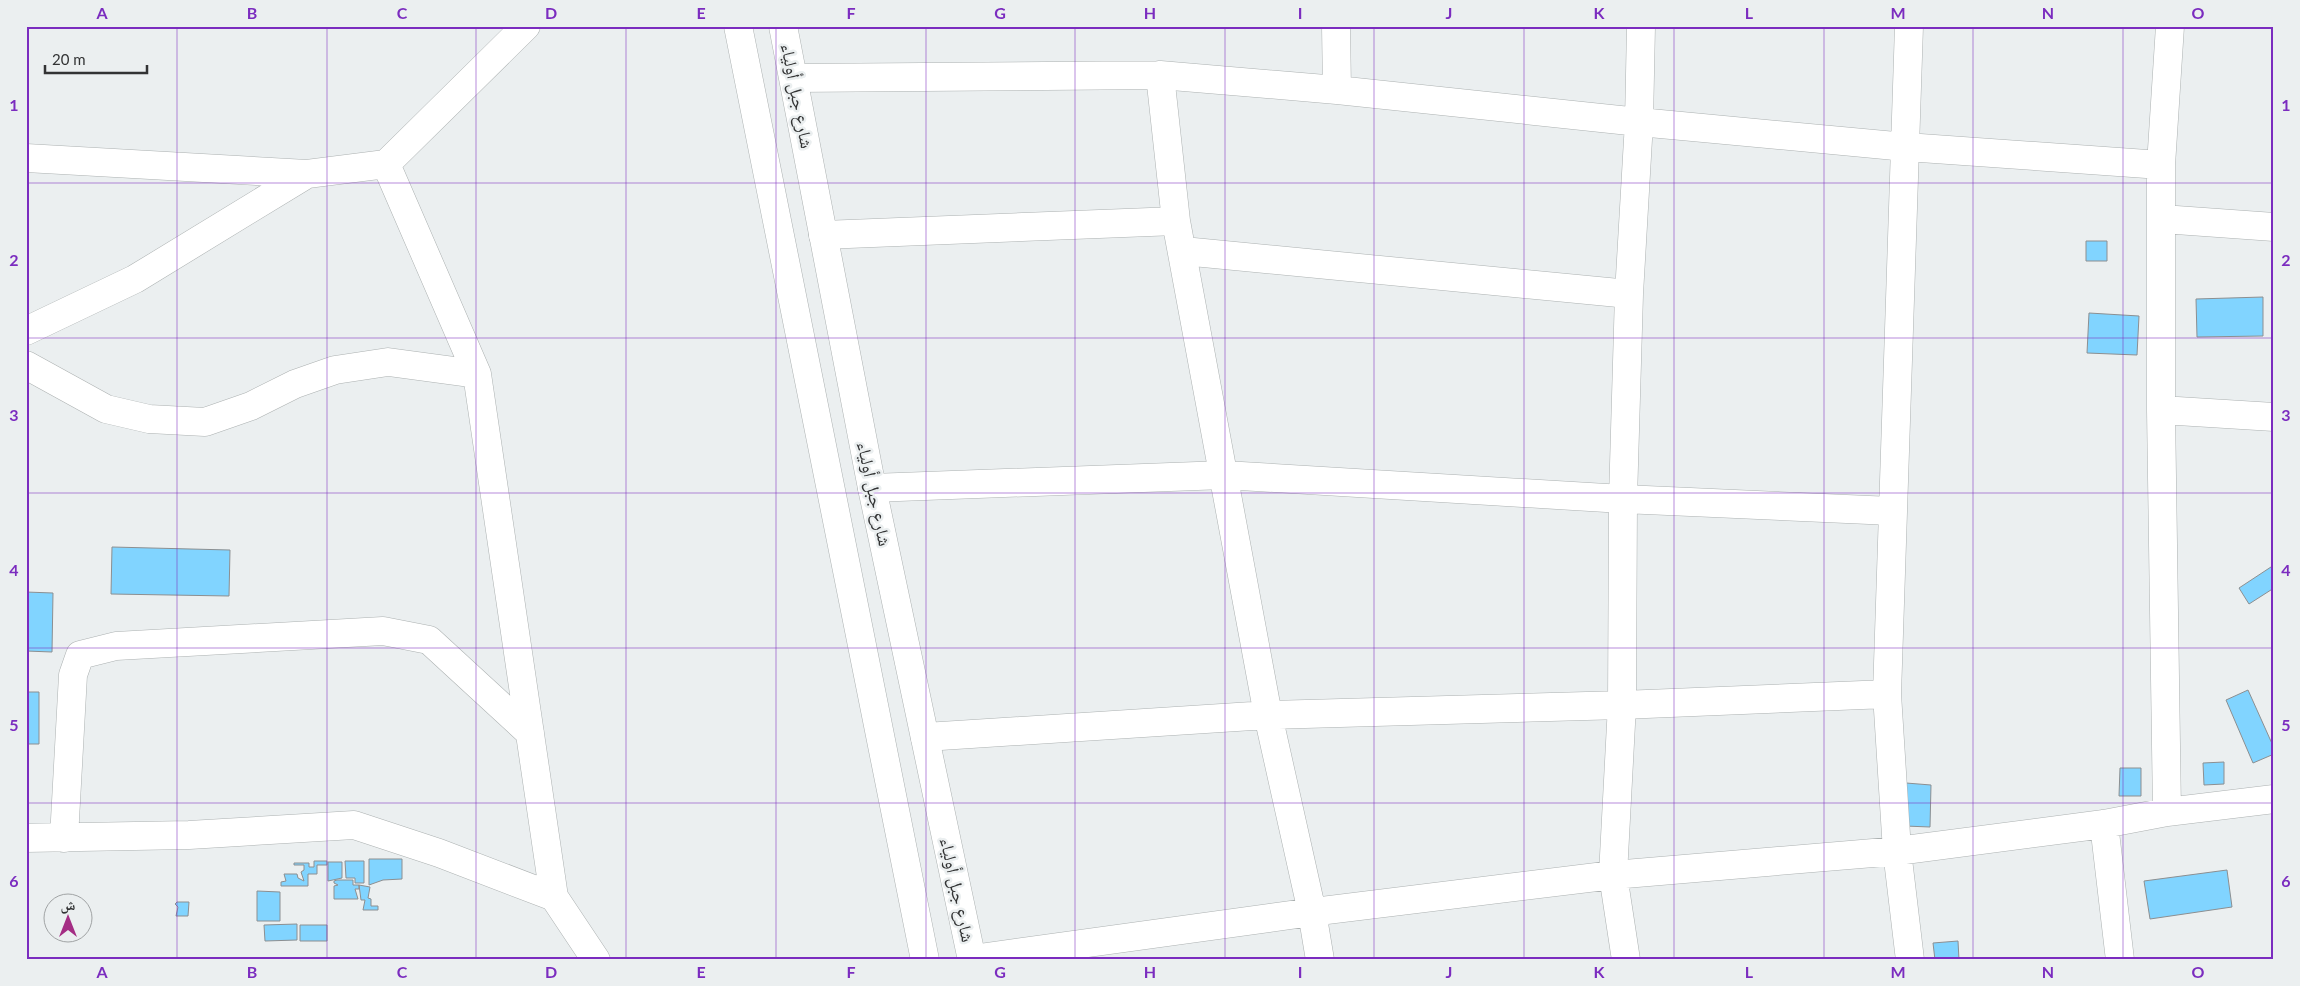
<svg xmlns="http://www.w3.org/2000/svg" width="2300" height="986" viewBox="0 0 2300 986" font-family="Lato,'Noto Naskh Arabic',sans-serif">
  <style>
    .building { fill: #81d4ff; stroke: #8c8f91 }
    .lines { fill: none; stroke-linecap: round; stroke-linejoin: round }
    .street-casing { stroke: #acb1b1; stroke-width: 29 }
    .primary-casing { stroke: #acb1b1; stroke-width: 29 }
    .street { stroke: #fff; stroke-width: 28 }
    .primary { stroke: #fff; stroke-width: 28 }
    .grid { fill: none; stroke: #7b2cbf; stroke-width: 1; stroke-opacity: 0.55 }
    .labels { text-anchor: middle; stroke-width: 5; stroke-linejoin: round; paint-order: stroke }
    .street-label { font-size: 18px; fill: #323334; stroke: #ebeff0 }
    .neatline { fill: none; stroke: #7b2cbf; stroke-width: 2 }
    .grid-label { font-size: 16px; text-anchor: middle; font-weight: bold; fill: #7b2cbf }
  </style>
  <rect width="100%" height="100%" fill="#ebeff0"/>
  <path class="building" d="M2086,241H2107V261H2086Z
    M2263,297V336L2197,337L2196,299Z
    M2089,313L2139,316L2137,355L2087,353Z
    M112,547L230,550L229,596L111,594Z
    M2274,565V588L2249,604L2239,588Z
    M26,592L53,593L52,652L26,651Z
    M2248,690L2274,748V754L2253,763L2226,700Z
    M26,692H39V744H26Z
    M2224,762V784L2204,785L2203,763Z
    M2120,768H2141V796H2119Z
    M1906,783L1931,785L1930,827L1905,826Z
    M369,859H402V879L383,880L369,885Z
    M314,861H327V865H317V874H308V886H281V882L286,881L284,874H297L298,878L304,881L301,872L304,870V865H294V863H309V867H314Z
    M345,861H364V883H355V878H346Z
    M328,862H342V878L328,881Z
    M2227,870L2232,907L2150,919L2144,881Z
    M337,880H353V885H359V889H355L358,899H334V886L338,885L334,883V881Z
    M359,885L370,887L368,898L371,899V906H378V910H363L365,900H361Z
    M257,891L280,892V921H257Z
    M177,902H189L188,916H176L178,907L175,904Z
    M297,924V940L265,941L264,925Z
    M300,925H327V941H300Z
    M1958,941L1959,960H1935L1933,943Z"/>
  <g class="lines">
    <defs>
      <path id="street" d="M1336,26L1337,90
        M1909,26L1887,694L1897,851L1910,960
        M1160,75L1176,221L1268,715L1312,912L1320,960
        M794,78L1160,75L1337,90L1639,122L1906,147L2161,165
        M26,158L307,174
        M386,164L477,374L554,897L596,960
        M2162,219L2274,227
        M823,235L1176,221
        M1183,251L1629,294
        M26,331L135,279L307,174L386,164L526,26
        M26,365L106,409L149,419L205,422L251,406L295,384L335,370L388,362L477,374
        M2161,410L2274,417
        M872,488L1224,475L1623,499L1892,511
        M925,737L1268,715L1622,705L1887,694
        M2167,812L2161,410V165L2170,26
        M2104,824L2120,960
        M26,838L189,835L354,825L439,853L554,897
        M64,838L73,675L80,655L116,646L383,631L429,640L530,733
        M972,959L1312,912L1613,875L1897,851L2104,824L2167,812L2274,799
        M1626,960L1613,875L1622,705L1623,499L1629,294L1639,122L1641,26"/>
      <path id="primary" d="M738,26L925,960
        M783,26L872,488L972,960"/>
    </defs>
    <use href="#street" class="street-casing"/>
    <use href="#primary" class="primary-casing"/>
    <use href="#street" class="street"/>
    <use href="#primary" class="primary"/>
  </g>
  <path class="grid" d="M177,26V960M327,26V960M476,26V960M626,26V960M776,26V960M926,26V960M1075,26V960M1225,26V960M1374,26V960M1524,26V960M1674,26V960M1824,26V960M1973,26V960M2123,26V960M26,183H2274M26,338H2274M26,493H2274M26,648H2274M26,803H2274"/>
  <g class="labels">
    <g class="street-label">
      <text transform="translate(797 96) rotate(79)" y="6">شارع جبل أولياء</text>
      <text transform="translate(874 494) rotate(78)" y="6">شارع جبل أولياء</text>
      <text transform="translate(957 890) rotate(78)" y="6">شارع جبل أولياء</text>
    </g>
  </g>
  <rect width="2300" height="986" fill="none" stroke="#ebeff0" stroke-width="55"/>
  <g transform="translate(68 918)"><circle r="24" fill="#ebeff0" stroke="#a1a4a5"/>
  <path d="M0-4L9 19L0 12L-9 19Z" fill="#a42d84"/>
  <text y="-8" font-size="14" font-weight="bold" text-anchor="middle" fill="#323334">ش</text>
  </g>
  <path d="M45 65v8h102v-8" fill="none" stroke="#323334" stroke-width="2.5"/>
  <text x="52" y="65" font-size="15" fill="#323334" stroke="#ebeff0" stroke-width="4" paint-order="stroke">20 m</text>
  <rect x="28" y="28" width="2244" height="930" class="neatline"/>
  <g class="grid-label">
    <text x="102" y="19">A</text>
    <text x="252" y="19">B</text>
    <text x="402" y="19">C</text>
    <text x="551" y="19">D</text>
    <text x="701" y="19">E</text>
    <text x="851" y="19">F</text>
    <text x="1000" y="19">G</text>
    <text x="1150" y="19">H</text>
    <text x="1300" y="19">I</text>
    <text x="1449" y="19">J</text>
    <text x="1599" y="19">K</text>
    <text x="1749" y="19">L</text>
    <text x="1898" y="19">M</text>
    <text x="2048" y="19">N</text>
    <text x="2198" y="19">O</text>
    <text x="14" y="111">1</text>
    <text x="2286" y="111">1</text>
    <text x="14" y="266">2</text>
    <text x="2286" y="266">2</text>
    <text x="14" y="421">3</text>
    <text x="2286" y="421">3</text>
    <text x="14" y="576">4</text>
    <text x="2286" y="576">4</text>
    <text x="14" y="731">5</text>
    <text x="2286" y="731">5</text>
    <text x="14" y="887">6</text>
    <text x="2286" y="887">6</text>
    <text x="102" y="978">A</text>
    <text x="252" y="978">B</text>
    <text x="402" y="978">C</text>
    <text x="551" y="978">D</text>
    <text x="701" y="978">E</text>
    <text x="851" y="978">F</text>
    <text x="1000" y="978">G</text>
    <text x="1150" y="978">H</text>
    <text x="1300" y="978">I</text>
    <text x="1449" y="978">J</text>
    <text x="1599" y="978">K</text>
    <text x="1749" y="978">L</text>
    <text x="1898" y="978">M</text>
    <text x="2048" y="978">N</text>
    <text x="2198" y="978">O</text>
  </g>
</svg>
